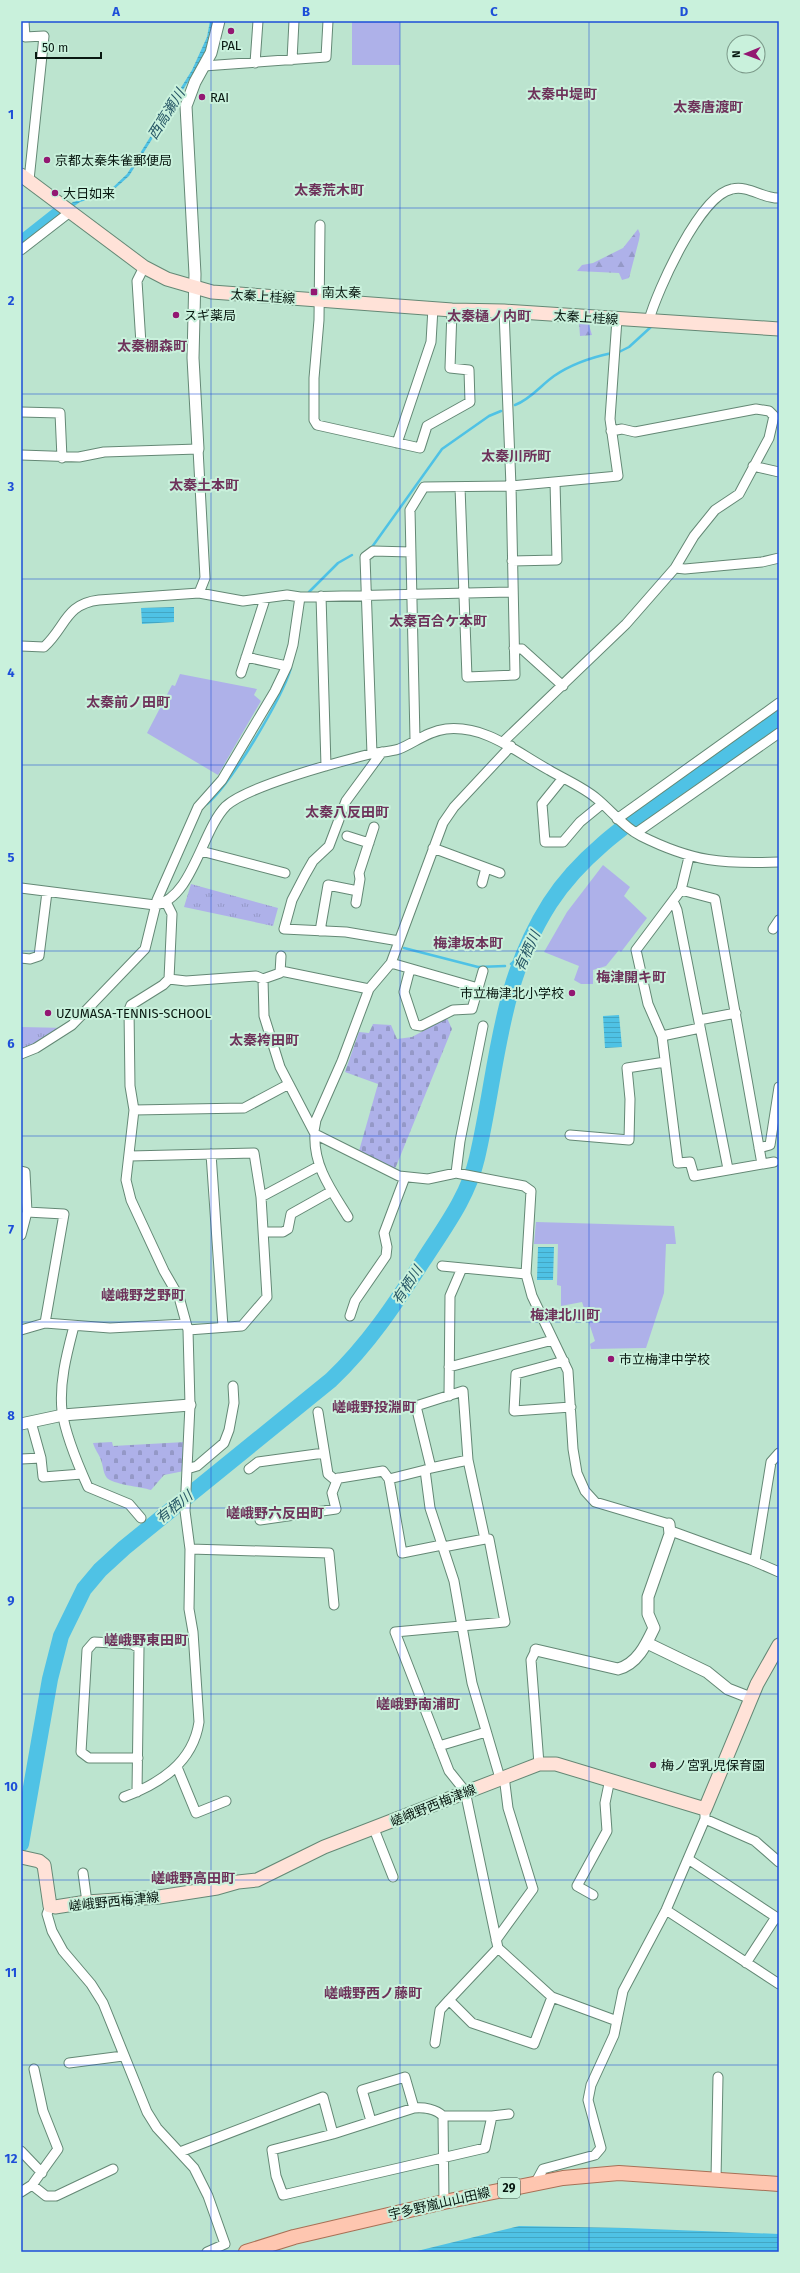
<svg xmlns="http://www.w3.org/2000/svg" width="800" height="2273" viewBox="0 0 800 2273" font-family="'Fira Sans','Noto Sans JP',sans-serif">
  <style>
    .grass { fill: #aeb1e9 }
    .forest { fill: url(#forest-firs) }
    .cemetery { fill: url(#cemetery-stones) }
    .park { fill: url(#park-tufts) }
    .water { fill: url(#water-rules) }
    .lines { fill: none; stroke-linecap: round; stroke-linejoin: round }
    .stream { stroke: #4fc2e5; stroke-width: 2.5 }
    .river { stroke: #4fc2e5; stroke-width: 16 }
    .minor-casing { stroke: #648875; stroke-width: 11 }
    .tertiary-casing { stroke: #648875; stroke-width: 13 }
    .secondary-casing { stroke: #648875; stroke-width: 15 }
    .primary-casing { stroke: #a87056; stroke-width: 16 }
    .minor { stroke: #fff; stroke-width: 9 }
    .tertiary { stroke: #fff; stroke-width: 11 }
    .secondary { stroke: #ffe2d8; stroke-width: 13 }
    .primary { stroke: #fec6b0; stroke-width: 14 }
    .grid { fill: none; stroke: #1d4ed8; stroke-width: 1; stroke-opacity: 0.55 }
    .poi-dot { fill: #931772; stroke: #c9f1dc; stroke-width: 1.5 }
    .labels { text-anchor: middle; stroke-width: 4; stroke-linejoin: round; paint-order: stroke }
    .shield { fill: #c9f1dc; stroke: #42584d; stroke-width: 1 }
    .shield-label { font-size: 12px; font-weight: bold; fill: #081710 }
    .poi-label { font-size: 13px; fill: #081710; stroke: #c9f1dc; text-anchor: start }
    .street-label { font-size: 13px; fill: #081710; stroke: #c9f1dc }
    .neighbourhood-label { font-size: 14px; font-weight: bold; fill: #6e325a; stroke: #c9f1dc }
    .water-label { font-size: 14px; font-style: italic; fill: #265665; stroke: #c9f1dc }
    .neatline { fill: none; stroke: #1d4ed8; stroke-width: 1.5 }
    .grid-label { font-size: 13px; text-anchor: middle; font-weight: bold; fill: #1d4ed8 }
  </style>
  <defs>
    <pattern id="forest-firs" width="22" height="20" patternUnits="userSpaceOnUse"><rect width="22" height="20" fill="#aeb1e9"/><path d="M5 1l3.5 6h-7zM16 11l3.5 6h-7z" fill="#9498c7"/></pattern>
    <pattern id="cemetery-stones" width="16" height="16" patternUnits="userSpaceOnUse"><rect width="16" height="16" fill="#aeb1e9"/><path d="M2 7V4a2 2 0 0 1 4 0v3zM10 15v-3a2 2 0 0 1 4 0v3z" fill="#9498c7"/></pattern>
    <pattern id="park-tufts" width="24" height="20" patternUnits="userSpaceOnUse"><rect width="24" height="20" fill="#aeb1e9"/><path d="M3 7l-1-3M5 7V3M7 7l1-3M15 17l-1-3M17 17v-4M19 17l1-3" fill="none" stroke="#9498c7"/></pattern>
    <pattern id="water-rules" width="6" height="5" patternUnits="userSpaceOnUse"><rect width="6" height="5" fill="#4fc2e5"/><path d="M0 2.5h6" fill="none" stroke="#43a6c3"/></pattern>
  </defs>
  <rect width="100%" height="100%" fill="#bce4cf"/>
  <path class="grass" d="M352,21H400V65H352Z
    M180,674L257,689L254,695L261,701L218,775L147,733L172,685L175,686Z
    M603,865L630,887L624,896L647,918L621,952L619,950L606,966L593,970V984H581L574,980L579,966L544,952L567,912Z
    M536,1222L674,1226L676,1244H666L664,1293L646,1348L591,1349L590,1344L595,1341L582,1302L561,1306V1286L557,1285L558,1244H534Z"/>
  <path class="forest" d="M638,229L640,234L639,240L629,278L622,280L619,273L577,271L582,265L593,263L623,248Z
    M579,322H588L592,335L580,336Z"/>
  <path class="cemetery" d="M447,1018L452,1029L395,1169L359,1151L378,1084L345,1072L359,1032L369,1033L373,1024L391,1025L397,1039L412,1037Z
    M112,1442L113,1446L185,1442L184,1471L164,1475L151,1490C141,1487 112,1484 107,1478C103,1473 103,1465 101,1460C99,1454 95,1450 93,1443Z"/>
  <path class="park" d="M191,884L278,908L273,926L184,907Z
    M21,1027L67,1028L21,1052Z"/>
  <path class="water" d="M210,21H213L207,50L201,61L129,176L110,193L80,202L42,229L40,226L73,202L109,191L127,174L192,70L207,37Z
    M174,607V622L142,624L141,608Z
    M619,1015L622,1047L605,1048L603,1016Z
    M538,1247H554L553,1280H537Z
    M519,2226L627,2228L779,2234V2252H413Z"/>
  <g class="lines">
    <path class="stream" d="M619,352L629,347L652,326
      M515,405C531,399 541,385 554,376C570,365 593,357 612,353
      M372,547L442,449L489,416L501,411
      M309,592L338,563L352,555
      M207,804C231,784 282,698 291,668
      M404,948L478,967L505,966
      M511,964L523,954"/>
    <path class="river" d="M21,244L59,214
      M21,1844L50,1679L61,1636L84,1589L100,1570L124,1548L331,1380C368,1345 395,1304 423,1261C444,1228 468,1197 477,1158C498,1068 498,984 550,903C580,856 628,823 673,791C708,767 744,742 779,717"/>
    <defs>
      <path id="minor" d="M24,21L25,37L44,36L29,180
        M292,60L294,21
        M255,63L258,21
        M204,66L326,57L328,21
        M320,225L319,320L314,378V420L317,425L420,448L427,426L470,402L469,370L450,368L452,310
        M21,250L70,212
        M649,320C657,291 700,195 732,189C749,185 763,199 779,198
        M141,344L137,281L144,267
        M21,412L60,413L62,458
        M397,443L431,342L433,308
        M21,455L79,457L104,452L198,449L205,578L199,593
        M753,466L779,472
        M460,487L467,677L515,675L511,486L504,311
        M512,561L557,560L555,482
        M675,568L685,569L762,562L779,558
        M321,596L326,766
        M21,646L44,647C66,627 65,604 99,600L199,593L243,601L287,595L300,597L513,592
        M514,648L522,649L563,686
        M246,657L287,666
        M241,673L265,599
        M415,739L410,510L424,487L511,486L618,476L610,419L617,319
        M504,741L626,624L675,568L694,536L715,510L739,494L769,438L774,416L769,411L756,409L635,432L622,429L611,431
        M382,752L346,801L329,846L313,861L305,875L292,900L284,929L346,932L399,941
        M372,754L365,557L373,551L411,552
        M563,778L542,804L545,842H563L580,822L602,804
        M617,819L779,703
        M636,833L779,733
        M347,836L369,843
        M433,848L500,873
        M201,851L285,873
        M689,857L681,890L636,950L648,1004L662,1036L678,1163L690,1162L694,1176L774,1162
        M482,883L486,868
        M21,888L155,905C192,899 202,830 226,806C248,786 338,762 370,754C379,752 390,752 399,749C414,743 428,731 446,729C486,725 516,752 549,770C564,779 583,787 596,798C611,810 623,827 641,836C693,862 722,864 779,862
        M681,890L715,899L762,1164
        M673,901L677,910L728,1169
        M356,903L360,879L359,873L374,827
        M773,929L779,920
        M320,931L328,885L358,891
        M21,958L30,959L39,956L47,892
        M391,963L478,988
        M410,969L404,992L415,1025L421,1026L453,1010L472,1009L483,971
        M281,971L369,989
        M169,979L186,981L256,976L263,979L264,1016L280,1067L315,1134C313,1166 332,1191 348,1217
        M263,979L280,973L281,956
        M699,1020L736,1013
        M662,1036L700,1028
        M21,1054L36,1048L72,1025L145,949L157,900L198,807L222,780L275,691L287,666L293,645L300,597
        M134,1110L244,1108L289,1084
        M314,1131L316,1120L342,1061L369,989L391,963L443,823L454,807L511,746
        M315,1134L399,1176L428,1179L456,1173L524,1186L531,1191L526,1274L532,1296L568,1371L573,1449L577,1473L585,1491L595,1502L669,1524
        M570,1135L629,1140L630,1099L627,1068L665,1062
        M759,1148L770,1145L779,1087
        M211,1154L223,1327
        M130,1156L254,1153L261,1197L267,1297L242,1326L188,1330
        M21,1171L25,1172L27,1212L21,1235
        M456,1173L460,1141L483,1026
        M261,1197L319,1166
        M27,1212L64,1214L45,1323
        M264,1232H283L288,1229L291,1214L332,1191
        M442,1266L526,1274
        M350,1316L355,1301L386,1256L387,1247L384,1233L405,1177
        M74,1326C67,1353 59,1382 62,1411C65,1432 79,1467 88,1487L129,1504L141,1518
        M21,1330L45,1323L110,1328L185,1324
        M564,1361L516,1374L514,1411L571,1407
        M449,1367L553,1340
        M449,1396L450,1296L462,1268
        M318,1412L328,1474L334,1479L383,1471L389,1479L402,1553L442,1545
        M31,1422L41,1458L43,1477L82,1474
        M21,1459L41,1458
        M468,1460L431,1468L416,1406L463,1391L468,1460L485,1539H489L505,1622L395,1632L449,1771L465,1791L498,1948L552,1997L617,2021
        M431,1468L425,1470L430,1508L454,1581L472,1683L500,1778
        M187,1469L197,1466L224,1443L229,1430L234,1403L233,1386
        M249,1469L258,1462L324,1453
        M389,1479L425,1470
        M260,1520L336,1509L332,1493L338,1478
        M671,1531L751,1560L779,1572
        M443,1547L485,1539
        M190,1549L329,1553L334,1605
        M755,1561L771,1462L779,1453
        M536,1650L531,1660L539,1764
        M439,1746L486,1732
        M177,1767L196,1813L226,1801
        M137,1792L139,1648L132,1644L94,1642L87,1650L81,1752L89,1758H138
        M124,1797C159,1784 193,1763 199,1722L193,1632L189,1609L190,1549L185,1511L190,1405L188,1330L179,1297L164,1271L131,1200L126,1180L134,1110L130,1086L129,1010L131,1005L163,985L169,979L172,914L166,902
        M705,1819L755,1841L779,1862
        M374,1829L393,1877
        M688,1859L779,1919
        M83,1873L87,1902
        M593,1895L577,1886L607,1831L605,1803L610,1779
        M50,1906L47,1914L52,1931L63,1951L91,1984L103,2003L147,2112L157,2128L194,2168L208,2196L225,2244L207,2252
        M666,1910L779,1984
        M496,1940L533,1889L508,1808L504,1776
        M498,1948L449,2000L472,2023L534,2044L552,1997
        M746,1963L776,1917
        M435,2043L440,2010L449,2000
        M69,2063L123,2056
        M443,2116L444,2202
        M492,2116L485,2148L283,2195L276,2176L272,2150L333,2134L414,2108C424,2107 436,2109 443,2116H492L509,2114
        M371,2121L362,2090L405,2077L414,2108
        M21,2151L42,2173
        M180,2152L323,2097L333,2134
        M716,2179L718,2077
        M536,2182L543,2169L595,2155L601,2148L588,2100L591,2085L614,2035L623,1991L666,1910L705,1819V1809
        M32,2185L46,2196H56L113,2169
        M21,2192L32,2185L58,2149L43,2111L34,2069"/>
      <path id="tertiary" d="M198,449L193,358L195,274L186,106L195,82L211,53L219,21
        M21,1424L63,1415L190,1405
        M647,1643L707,1672L728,1689L751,1698
        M536,1650L618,1669C637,1664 646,1645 654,1628L648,1614V1597L670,1534L669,1524"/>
      <path id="secondary" d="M21,175L144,267L167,279L212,292L452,310L504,311L779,329
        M21,1857L39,1861L44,1865L50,1906L55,1907L87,1902L159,1897L217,1888L238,1882L257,1880L324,1847L539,1764H556L705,1809L757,1684L779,1645"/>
      <path id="primary" d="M246,2252L294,2237L444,2202L563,2178L619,2173L779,2184"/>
    </defs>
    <use href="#minor" class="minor-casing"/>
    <use href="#tertiary" class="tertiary-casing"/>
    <use href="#secondary" class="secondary-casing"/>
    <use href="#primary" class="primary-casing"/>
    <use href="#minor" class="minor"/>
    <use href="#tertiary" class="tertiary"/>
    <use href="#secondary" class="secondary"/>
    <use href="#primary" class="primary"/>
  </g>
  <path class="grid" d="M211,21V2252M400,21V2252M589,21V2252M21,208H779M21,394H779M21,579H779M21,765H779M21,951H779M21,1136H779M21,1322H779M21,1508H779M21,1694H779M21,1880H779M21,2065H779"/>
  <g class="poi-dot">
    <circle cx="231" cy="31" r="4"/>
    <circle cx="202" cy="97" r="4"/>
    <circle cx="47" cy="160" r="4"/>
    <circle cx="55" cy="193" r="4"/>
    <rect x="310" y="288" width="8" height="8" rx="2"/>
    <circle cx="176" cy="315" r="4"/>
    <circle cx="572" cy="993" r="4"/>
    <circle cx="48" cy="1013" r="4"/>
    <circle cx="611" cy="1359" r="4"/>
    <circle cx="653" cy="1765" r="4"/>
  </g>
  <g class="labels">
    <rect class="shield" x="498" y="2178" width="22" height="20" rx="3"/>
    <g class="shield-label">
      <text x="509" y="2192">29</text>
    </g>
    <g class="poi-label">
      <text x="231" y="50" text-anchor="middle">PAL</text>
      <text x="210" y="102">RAI</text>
      <text x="55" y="165">京都太秦朱雀郵便局</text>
      <text x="63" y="198">大日如来</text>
      <text x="322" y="297">南太秦</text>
      <text x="184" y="320">スギ薬局</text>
      <text x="564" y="998" text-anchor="end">市立梅津北小学校</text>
      <text x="56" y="1018">UZUMASA-TENNIS-SCHOOL</text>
      <text x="619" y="1364">市立梅津中学校</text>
      <text x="661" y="1770">梅ノ宮乳児保育園</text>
    </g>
    <g class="street-label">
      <text transform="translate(263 296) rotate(4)" y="5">太秦上桂線</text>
      <text transform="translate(586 317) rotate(4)" y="5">太秦上桂線</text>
      <text transform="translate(433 1805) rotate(-22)" y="5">嵯峨野西梅津線</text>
      <text transform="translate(114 1901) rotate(-6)" y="5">嵯峨野西梅津線</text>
      <text transform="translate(439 2203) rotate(-13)" y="5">宇多野嵐山山田線</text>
    </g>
    <g class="neighbourhood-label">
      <text x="562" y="99">太秦中堤町</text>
      <text x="708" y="112">太秦唐渡町</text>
      <text x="329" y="195">太秦荒木町</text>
      <text x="489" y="321">太秦樋ノ内町</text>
      <text x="152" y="351">太秦棚森町</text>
      <text x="516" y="461">太秦川所町</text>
      <text x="204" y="490">太秦土本町</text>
      <text x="438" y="626">太秦百合ケ本町</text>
      <text x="128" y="707">太秦前ノ田町</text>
      <text x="347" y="817">太秦八反田町</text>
      <text x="468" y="948">梅津坂本町</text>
      <text x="631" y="982">梅津開キ町</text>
      <text x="264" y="1045">太秦袴田町</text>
      <text x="143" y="1300">嵯峨野芝野町</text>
      <text x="565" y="1320">梅津北川町</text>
      <text x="374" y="1412">嵯峨野投淵町</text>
      <text x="275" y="1518">嵯峨野六反田町</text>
      <text x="146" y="1645">嵯峨野東田町</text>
      <text x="418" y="1709">嵯峨野南浦町</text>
      <text x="193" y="1883">嵯峨野高田町</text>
      <text x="373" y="1998">嵯峨野西ノ藤町</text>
    </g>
    <g class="water-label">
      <text transform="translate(166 114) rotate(-58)" y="5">西高瀬川</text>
      <text transform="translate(527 951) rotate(-66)" y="5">有栖川</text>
      <text transform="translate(407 1285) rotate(-57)" y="5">有栖川</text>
      <text transform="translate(174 1507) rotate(-39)" y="5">有栖川</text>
    </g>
  </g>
  <rect width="800" height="2273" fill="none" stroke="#c9f1dc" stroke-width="44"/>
  <g transform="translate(746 54) rotate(269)"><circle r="19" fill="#c9f1dc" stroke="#7c9a8a"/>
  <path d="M0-3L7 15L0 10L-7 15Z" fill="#931772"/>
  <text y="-6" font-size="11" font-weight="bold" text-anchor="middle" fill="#081710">N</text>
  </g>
  <path d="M36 52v6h65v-6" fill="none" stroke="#081710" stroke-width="2"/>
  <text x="42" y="52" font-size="12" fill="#081710" stroke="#c9f1dc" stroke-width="3" paint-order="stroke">50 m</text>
  <rect x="22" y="22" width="756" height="2229" class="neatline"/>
  <g class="grid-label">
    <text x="116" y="16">A</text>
    <text x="306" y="16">B</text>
    <text x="494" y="16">C</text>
    <text x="684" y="16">D</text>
    <text x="11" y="119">1</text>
    <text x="11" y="305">2</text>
    <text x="11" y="491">3</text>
    <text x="11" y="677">4</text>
    <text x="11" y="862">5</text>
    <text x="11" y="1048">6</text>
    <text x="11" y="1234">7</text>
    <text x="11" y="1420">8</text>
    <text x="11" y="1605">9</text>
    <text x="11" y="1791">10</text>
    <text x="11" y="1977">11</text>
    <text x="11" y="2163">12</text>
  </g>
</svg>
